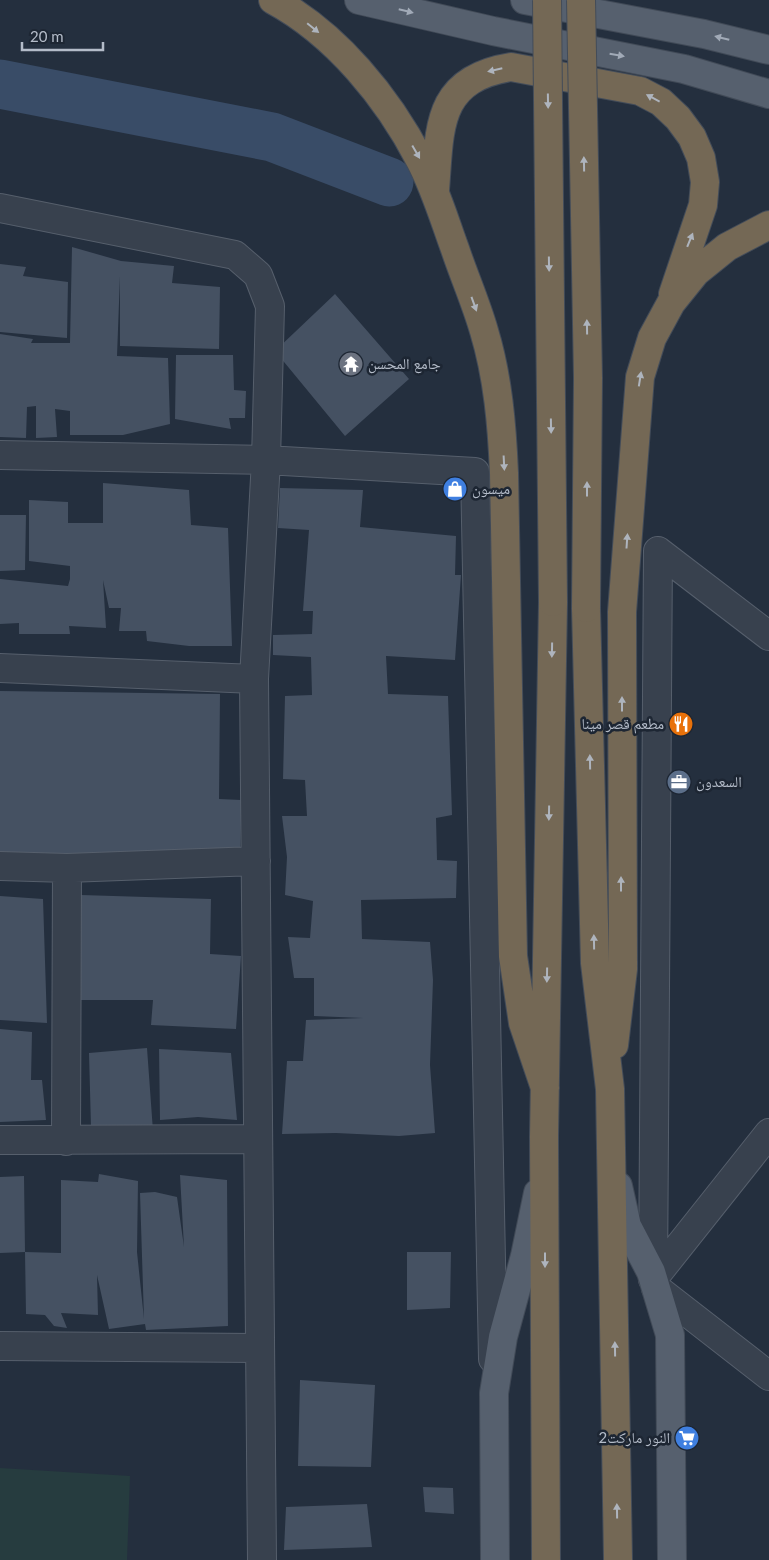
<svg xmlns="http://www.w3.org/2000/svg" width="769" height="1560" viewBox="0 0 769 1560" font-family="Lato,'Noto Naskh Arabic',sans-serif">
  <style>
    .green { fill: #263c3f }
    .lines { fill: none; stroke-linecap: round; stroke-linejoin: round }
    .river { stroke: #394c67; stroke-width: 49 }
    .building { fill: #455162 }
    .minor-casing { stroke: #565f6c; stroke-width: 30 }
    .major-casing { stroke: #414a57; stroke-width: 30 }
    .highway-casing { stroke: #434c59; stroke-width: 30 }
    .minor { stroke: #38414e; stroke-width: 28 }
    .major { stroke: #56606e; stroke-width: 28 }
    .highway { stroke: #746855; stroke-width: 28 }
    .highway-bridge-casing { stroke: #434c59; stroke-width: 30; stroke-linecap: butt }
    .highway-bridge { stroke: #746855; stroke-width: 28 }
    .oneway { fill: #a1aab7 }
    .oneway2 { fill: #aeb4bd }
    .labels { text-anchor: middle; stroke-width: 5; stroke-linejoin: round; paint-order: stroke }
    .poi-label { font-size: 15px; fill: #b4bcc9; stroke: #1d2633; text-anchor: start }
  </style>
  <rect width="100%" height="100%" fill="#242f3e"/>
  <path class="green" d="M0,1468L130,1476L127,1560H0Z"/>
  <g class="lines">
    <path class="river" d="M0,84L272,137L389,182"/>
  </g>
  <path class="building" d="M72,247L121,261L174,266L172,283L220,287L219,349L120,346V276L117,356L168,358L170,424L123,435H70V411L55,409L57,437L36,438V406L27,407L26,438L0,437V334L33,339L31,343H70Z
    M0,264L26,267L23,276L68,282L67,338L0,332Z
    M335,294L409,379L345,436L275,351Z
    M176,355H233L234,390L246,391L245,418H229L231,429L175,419Z
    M103,483L189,490L191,525L228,528L232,646H189L147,641L146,631H119L121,608H109L103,580L106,628L69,626L70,634H19V623L0,624V579L68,586L70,579V566L29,561V500L68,502V523H103Z
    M280,488L363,490L360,527L456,536L455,575H461L455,660L386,656L388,694L448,696L452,815L436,818L437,860L457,861L456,898L361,900L362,939L430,942L433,980L430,1065L435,1133L399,1136L336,1133L282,1134L287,1061H303L306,1020L363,1018L314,1016V978H294L288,937L310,938L313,901L285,895L287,857L282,816H307L305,780L283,779L285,696L312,695L311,657L273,655V635L312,634L313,611H303L309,530L278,528Z
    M0,515H26L25,570L0,571Z
    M0,691L220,694L219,799L241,800L240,857L0,853Z
    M81,895L211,899L210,954L241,956L236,1029L151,1025L153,1000H75Z
    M0,896L43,899L47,1023L0,1020Z
    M0,1029L32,1032L31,1080H42L46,1120L0,1122Z
    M147,1048L153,1131L91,1127L89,1053Z
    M159,1049L231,1053L237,1120L198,1117L160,1120Z
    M99,1174L138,1181L137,1252L144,1319L140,1193L155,1192L177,1197L184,1247L180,1175L227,1180L228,1326L146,1330L145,1324L109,1329L97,1275L98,1315L61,1313L67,1328L54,1326L45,1315L26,1314L25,1252L61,1253V1180L98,1182Z
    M24,1176L25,1252L0,1253V1177Z
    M407,1252H451L450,1308L407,1310Z
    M300,1380L375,1385L371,1467L298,1466Z
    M423,1487L453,1488L454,1514L425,1512Z
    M367,1504L372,1547L284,1550L286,1507Z"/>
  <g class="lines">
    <defs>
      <path id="minor" d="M0,208L235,255L258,275L270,306L266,460L254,679L262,1560
        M0,455L266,460L475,472L493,1359
        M658,551L769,636
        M0,668L254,679
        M0,866L67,868L256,861
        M0,1140L258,1139
        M66,1141L67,868
        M653,1279L658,551
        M653,1279L769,1133
        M656,1288L769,1376
        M0,1346L260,1348"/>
      <path id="major" d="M359,0L493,31L684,69L769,94
        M525,0L704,34L769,50
        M618,1186L627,1226L651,1272L670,1335L672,1560
        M495,1560L494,1393L503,1337L525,1256L538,1193"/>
      <path id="highway" d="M273,0C336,34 388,98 420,160C435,188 444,219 455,249C464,276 476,303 484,331C498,377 502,426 504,473L513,956L523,1023L545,1088
        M435,190C440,129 435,79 511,67L640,91L661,102L678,118L692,137L701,158L705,182L703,205L673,294
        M586,608L595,963L610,1089L618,1560
        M614,1045L623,969L622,612L640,377L652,338L671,303L696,272L727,247L769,225
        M546,1560L544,1137L553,602"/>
    </defs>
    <use href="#minor" class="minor-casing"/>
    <use href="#major" class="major-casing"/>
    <use href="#highway" class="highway-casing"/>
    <use href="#minor" class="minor"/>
    <use href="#major" class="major"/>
    <use href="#highway" class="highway"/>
    <defs>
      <path id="highway-bridge" d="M547,0L553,602
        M581,0L588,378L586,608"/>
    </defs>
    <use href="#highway-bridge" class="highway-bridge-casing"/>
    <use href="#highway-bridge" class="highway-bridge"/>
  </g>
  <defs><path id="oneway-solid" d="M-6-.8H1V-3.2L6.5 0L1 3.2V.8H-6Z" transform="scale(1.25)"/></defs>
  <g class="oneway">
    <use href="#oneway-solid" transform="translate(406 11) rotate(14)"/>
    <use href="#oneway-solid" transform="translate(722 38) rotate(-166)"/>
    <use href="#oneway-solid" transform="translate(617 55) rotate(10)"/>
  </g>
  <g class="oneway2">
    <use href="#oneway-solid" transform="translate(313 28) rotate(39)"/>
    <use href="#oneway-solid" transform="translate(495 70) rotate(167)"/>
    <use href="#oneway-solid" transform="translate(653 98) rotate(-152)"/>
    <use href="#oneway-solid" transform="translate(548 101) rotate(89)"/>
    <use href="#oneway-solid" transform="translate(416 152) rotate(60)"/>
    <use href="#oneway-solid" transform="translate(584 164) rotate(-91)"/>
    <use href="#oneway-solid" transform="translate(690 240) rotate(-68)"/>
    <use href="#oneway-solid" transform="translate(549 264) rotate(89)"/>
    <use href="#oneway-solid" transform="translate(474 304) rotate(70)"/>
    <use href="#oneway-solid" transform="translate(587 327) rotate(-91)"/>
    <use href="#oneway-solid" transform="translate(640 379) rotate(-81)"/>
    <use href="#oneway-solid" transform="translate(551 426) rotate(89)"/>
    <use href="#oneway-solid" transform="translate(504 463) rotate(87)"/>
    <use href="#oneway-solid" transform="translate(587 489) rotate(-90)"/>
    <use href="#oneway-solid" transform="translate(627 541) rotate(-86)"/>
    <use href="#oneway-solid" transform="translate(552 650) rotate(91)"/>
    <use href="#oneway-solid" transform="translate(622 704) rotate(-90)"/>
    <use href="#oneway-solid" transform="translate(590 762) rotate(-91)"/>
    <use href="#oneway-solid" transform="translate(549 813) rotate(91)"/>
    <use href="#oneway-solid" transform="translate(621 884) rotate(-90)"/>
    <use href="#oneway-solid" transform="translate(594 942) rotate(-91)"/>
    <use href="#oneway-solid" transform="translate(547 975) rotate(91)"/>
    <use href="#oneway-solid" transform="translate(545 1260) rotate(90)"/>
    <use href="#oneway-solid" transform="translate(615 1349) rotate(-91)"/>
    <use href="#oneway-solid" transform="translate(617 1511) rotate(-91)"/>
  </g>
  <defs>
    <symbol id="temple-disc" viewBox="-11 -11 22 22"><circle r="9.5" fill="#6b7280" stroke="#1d2633"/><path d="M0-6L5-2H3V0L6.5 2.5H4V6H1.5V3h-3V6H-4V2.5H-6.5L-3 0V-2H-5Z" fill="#fff"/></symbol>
    <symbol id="shop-disc" viewBox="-11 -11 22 22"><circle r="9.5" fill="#3f7fe0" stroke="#1d2633"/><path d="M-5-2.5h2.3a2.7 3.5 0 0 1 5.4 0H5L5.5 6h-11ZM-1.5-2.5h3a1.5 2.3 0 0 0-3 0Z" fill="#fff"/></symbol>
    <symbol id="restaurant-disc" viewBox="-11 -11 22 22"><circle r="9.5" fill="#e8710a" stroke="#1d2633"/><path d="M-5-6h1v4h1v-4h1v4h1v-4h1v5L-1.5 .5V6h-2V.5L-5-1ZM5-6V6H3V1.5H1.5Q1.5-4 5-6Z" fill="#fff"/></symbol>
    <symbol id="office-disc" viewBox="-11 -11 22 22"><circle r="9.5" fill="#5c6f8a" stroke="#1d2633"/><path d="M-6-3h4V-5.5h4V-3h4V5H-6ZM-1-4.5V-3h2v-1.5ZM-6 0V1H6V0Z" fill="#fff"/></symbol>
    <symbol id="supermarket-disc" viewBox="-11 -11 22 22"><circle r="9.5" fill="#3f7fe0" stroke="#1d2633"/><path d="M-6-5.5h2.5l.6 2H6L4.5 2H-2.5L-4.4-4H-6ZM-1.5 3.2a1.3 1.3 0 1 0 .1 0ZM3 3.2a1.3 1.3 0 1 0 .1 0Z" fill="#fff"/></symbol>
  </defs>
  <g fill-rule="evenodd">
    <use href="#temple-disc" x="337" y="350" width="28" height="28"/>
    <use href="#shop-disc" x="441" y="475" width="28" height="28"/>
    <use href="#restaurant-disc" x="667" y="710" width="28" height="28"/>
    <use href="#office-disc" x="665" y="768" width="28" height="28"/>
    <use href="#supermarket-disc" x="673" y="1424" width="28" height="28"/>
  </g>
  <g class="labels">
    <g class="poi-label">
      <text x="368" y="369">جامع المحسن</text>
      <text x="472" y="494">ميسون</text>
      <text x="664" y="729" text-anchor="end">مطعم قصر مينا</text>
      <text x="696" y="787">السعدون</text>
      <text x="670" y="1443" text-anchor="end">النور ماركت2</text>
    </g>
  </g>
  <path d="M22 42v8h81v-8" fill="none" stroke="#b4bcc9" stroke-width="2.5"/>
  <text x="30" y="42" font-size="15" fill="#b4bcc9" stroke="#1d2633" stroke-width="4" paint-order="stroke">20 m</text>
</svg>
